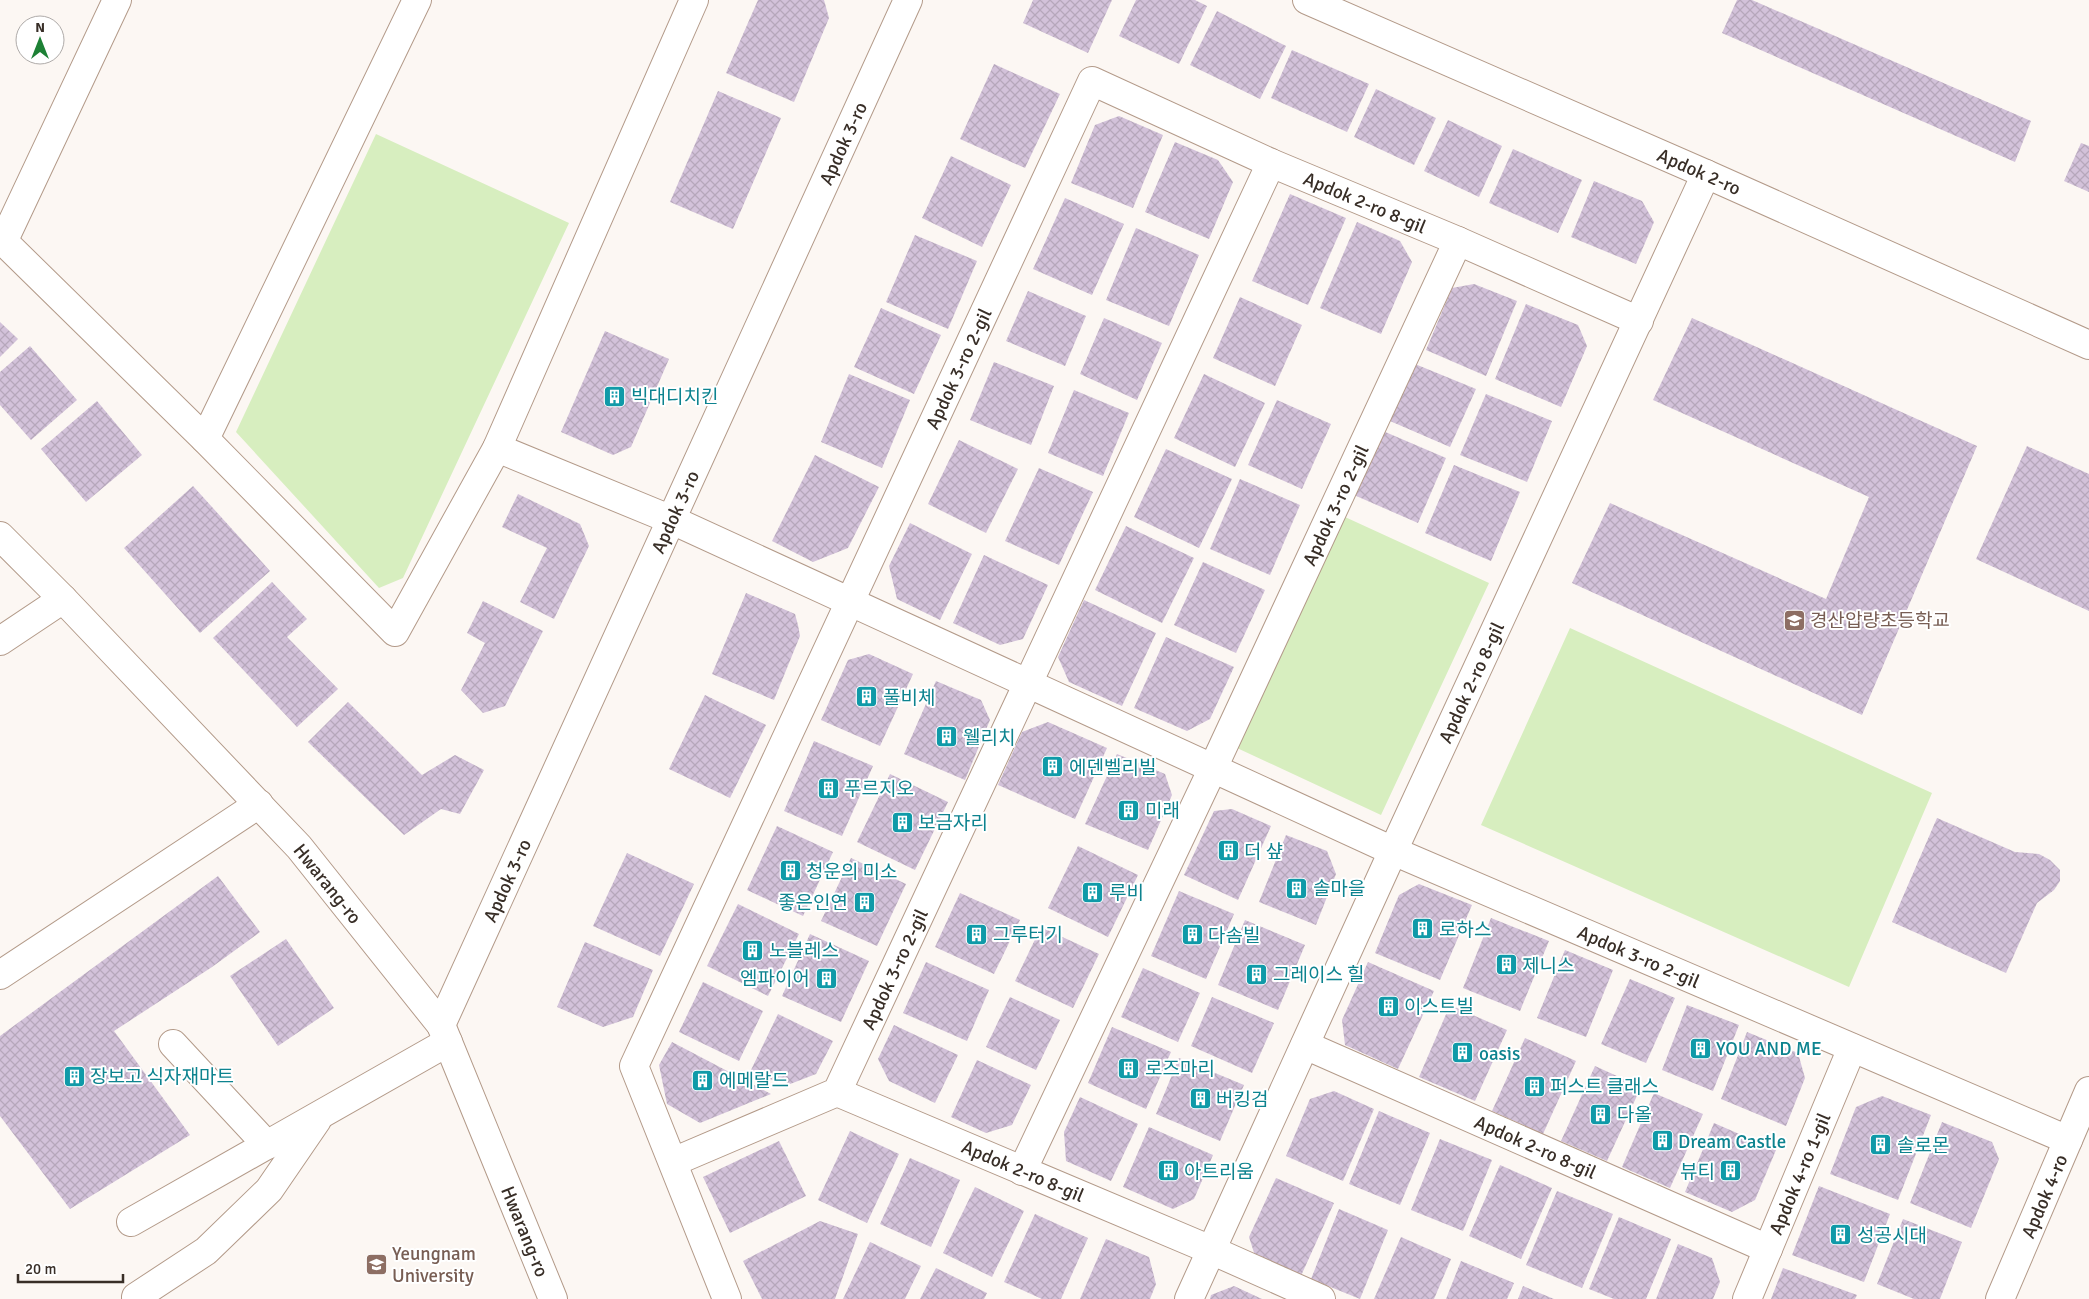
<svg xmlns="http://www.w3.org/2000/svg" width="2089" height="1299" viewBox="0 0 2089 1299" font-family="Signika,'Noto Sans KR',sans-serif">
  <style>
    .green { fill: #d7eebf }
    .building { fill: url(#building-cross-hatch) }
    .lines { fill: none; stroke-linecap: round; stroke-linejoin: round }
    .minor-casing { stroke: #b39a89; stroke-width: 30 }
    .minor { stroke: #fff; stroke-width: 28 }
    .labels { text-anchor: middle; stroke-width: 4; stroke-linejoin: round; paint-order: stroke }
    .street-label { font-size: 19px; fill: #382e27; stroke: #fff }
    .culture-label { font-size: 19px; fill: #0d838f; stroke: #fff; text-anchor: start }
    .education-label { font-size: 19px; fill: #785e54; stroke: #fff; text-anchor: start }
  </style>
  <defs>
    <pattern id="building-cross-hatch" width="8" height="8" patternUnits="userSpaceOnUse" patternTransform="scale(1.25)"><rect width="8" height="8" fill="#d3c2da"/><path d="M0 0l8 8M0 8l8-8" fill="none" stroke="#b6a7bb"/></pattern>
  </defs>
  <rect width="100%" height="100%" fill="#fcf7f3"/>
  <path class="green" d="M376,134L569,223L403,578L379,588L236,432Z
    M1345,517L1489,583L1381,815L1237,748Z
    M1570,628L1932,793L1849,987L1481,825Z"/>
  <path class="building" d="M758,0H824L829,18L794,102L726,73Z
    M1033,0H1112L1088,53L1023,23Z
    M1136,0H1195L1207,6L1179,64L1119,36Z
    M1737,0H1752L2031,121L2015,162L1722,33Z
    M1217,11L1286,46L1260,99L1190,65Z
    M1292,50L1369,84L1347,132L1271,98Z
    M994,64L1060,94L1025,168L960,139Z
    M1376,89L1436,118L1414,165L1354,137Z
    M718,91L781,118L733,229L670,202Z
    M1119,116L1163,135L1133,208L1071,183L1095,125Z
    M1448,120L1502,146L1479,197L1424,171Z
    M1175,142L1218,160L1233,182L1209,239L1145,212Z
    M2081,143L2089,146V192L2064,181Z
    M1513,149L1582,180L1558,233L1489,203Z
    M951,156L1011,185L982,247L922,218Z
    M1594,181L1642,201L1654,222L1636,264L1571,237Z
    M1290,194L1346,218L1308,305L1252,281Z
    M1065,198L1124,224L1092,295L1033,269Z
    M1357,222L1400,241L1412,262L1381,334L1320,308Z
    M1136,228L1199,255L1169,326L1106,300Z
    M915,235L977,261L948,329L886,302Z
    M1474,284L1517,301L1486,376L1426,350L1452,288Z
    M1028,291L1086,316L1065,366L1006,341Z
    M1240,297L1302,325L1275,386L1213,358Z
    M1526,304L1578,325L1587,346L1561,407L1495,379Z
    M881,308L941,335L914,394L854,367Z
    M1104,318L1162,343L1137,400L1080,374Z
    M1692,318L1977,446L1862,715L1572,583L1610,503L1826,599L1869,497L1653,400Z
    M0,322L18,339L0,357Z
    M605,331L669,359L631,447L613,455L561,432Z
    M30,346L77,400L31,440L0,405V372Z
    M994,362L1054,386L1031,445L970,420Z
    M1415,364L1476,389L1450,447L1390,421Z
    M849,374L910,400L882,468L821,442Z
    M1204,374L1265,403L1235,467L1174,438Z
    M1074,390L1129,413L1103,476L1048,453Z
    M1486,394L1552,421L1527,482L1460,455Z
    M1277,400L1331,424L1302,489L1248,465Z
    M97,401L142,455L86,502L41,449Z
    M1383,431L1446,458L1418,523L1354,495Z
    M959,440L1018,469L986,533L928,504Z
    M2027,446L2089,474V611L1976,559Z
    M1166,449L1232,479L1199,548L1134,517Z
    M815,455L879,487L848,548L813,562L772,541Z
    M1454,465L1520,492L1491,561L1425,533Z
    M1039,468L1093,492L1059,565L1005,541Z
    M1240,479L1300,505L1270,575L1210,549Z
    M193,486L270,571L200,633L124,548Z
    M518,494L580,524L589,546L554,619L520,602L547,548L502,527Z
    M910,523L972,554L940,620L897,599L889,566Z
    M1126,526L1194,558L1162,623L1095,590Z
    M984,555L1048,585L1023,639L1000,645L953,623Z
    M1203,562L1265,590L1236,653L1174,625Z
    M272,582L307,619L287,637L338,689L297,727L213,638Z
    M746,593L795,614L798,625L800,636L774,700L712,674Z
    M1084,600L1156,633L1122,706L1069,682L1058,657Z
    M483,601L543,631L505,706L483,713L461,690L485,643L467,633Z
    M1166,637L1234,667L1210,719L1187,731L1134,708Z
    M869,654L913,674L880,746L821,720L848,660Z
    M936,681L981,700L990,720L965,780L904,754Z
    M705,695L766,725L730,798L669,769Z
    M348,702L422,775L455,755L484,770L460,814L441,809L404,835L308,742Z
    M1048,722L1107,748L1075,819L998,785L1022,732Z
    M814,741L873,766L842,836L784,811Z
    M1117,754L1165,774L1172,795L1148,850L1085,824Z
    M890,774L948,802L915,870L857,842Z
    M1232,809L1271,826L1238,900L1184,875L1214,811Z
    M1937,818L2015,852L2039,854L2050,860L2060,870V881L2054,890L2037,903L2006,973L1892,922Z
    M777,826L833,852L803,916L747,890Z
    M1286,835L1327,851L1336,874L1316,925L1259,902Z
    M1078,846L1138,875L1108,937L1048,908Z
    M627,853L694,884L660,956L593,926Z
    M851,858L906,884L877,946L821,921Z
    M218,876L260,932L212,967L114,1031L190,1135L70,1209L0,1116V1036Z
    M1419,884L1472,905L1440,980L1375,953L1399,895Z
    M1179,891L1234,914L1206,979L1151,956Z
    M960,893L1020,920L994,974L935,947Z
    M738,904L799,934L768,996L707,966Z
    M1491,918L1549,941L1520,1011L1463,988Z
    M1245,920L1305,945L1278,1010L1218,985Z
    M1041,927L1099,954L1073,1008L1015,981Z
    M810,934L869,961L841,1022L782,996Z
    M286,939L334,1008L278,1046L230,976Z
    M585,942L653,970L633,1017L603,1027L557,1007Z
    M1565,950L1613,970L1586,1037L1537,1018Z
    M926,962L989,990L967,1041L903,1013Z
    M1368,962L1434,991L1398,1069L1345,1045L1342,1020Z
    M1143,968L1200,993L1178,1042L1121,1017Z
    M1630,979L1675,998L1646,1063L1601,1044Z
    M703,982L763,1011L739,1061L679,1032Z
    M1010,997L1060,1020L1036,1070L986,1047Z
    M1212,997L1274,1023L1252,1073L1191,1046Z
    M1450,1005L1507,1030L1475,1101L1419,1077Z
    M1687,1005L1739,1025L1713,1091L1662,1070Z
    M778,1014L833,1041L816,1074L785,1086L751,1070Z
    M894,1025L958,1055L935,1103L889,1081L878,1059Z
    M1112,1027L1171,1052L1146,1109L1088,1083Z
    M1747,1032L1798,1053L1805,1078L1786,1126L1721,1099Z
    M1525,1038L1576,1061L1543,1134L1492,1111Z
    M672,1042L771,1094L700,1123L667,1104L659,1065Z
    M1179,1058L1244,1085L1220,1141L1156,1114Z
    M977,1060L1031,1085L1012,1125L986,1133L951,1117Z
    M1595,1066L1641,1087L1607,1161L1561,1141Z
    M1334,1091L1374,1109L1343,1181L1286,1156L1310,1099Z
    M1654,1093L1703,1114L1670,1188L1622,1167Z
    M1882,1096L1931,1115L1898,1200L1830,1174L1856,1107Z
    M1080,1097L1138,1124L1111,1181L1066,1161L1064,1132Z
    M1379,1111L1430,1133L1400,1205L1349,1184Z
    M1942,1122L1992,1142L1999,1159L1971,1228L1910,1203Z
    M1714,1123L1776,1150L1755,1200L1732,1212L1685,1192Z
    M1149,1127L1213,1155L1194,1199L1173,1209L1123,1187Z
    M850,1131L899,1154L867,1223L818,1200Z
    M1440,1139L1492,1160L1463,1231L1411,1210Z
    M779,1141L806,1196L730,1233L703,1177Z
    M910,1158L960,1180L931,1247L880,1224Z
    M1500,1165L1552,1188L1521,1259L1469,1236Z
    M1276,1178L1334,1203L1300,1278L1256,1259L1249,1237Z
    M1819,1186L1890,1214L1864,1282L1792,1255Z
    M975,1187L1024,1211L992,1277L943,1253Z
    M1557,1191L1613,1214L1582,1288L1526,1265Z
    M1339,1209L1388,1230L1360,1299L1311,1279Z
    M1035,1214L1088,1238L1061,1299H1042L1004,1282Z
    M1619,1217L1671,1239L1646,1299H1614L1589,1289Z
    M1903,1219L1962,1242L1940,1299H1914L1877,1284Z
    M820,1221L858,1234L835,1299H762L743,1261Z
    M1401,1237L1451,1259L1434,1299H1374Z
    M1106,1239L1149,1257L1156,1284L1150,1299H1080Z
    M870,1242L921,1266L905,1299H843Z
    M1678,1244L1712,1258L1720,1282L1713,1299H1656Z
    M1461,1261L1514,1283L1507,1299H1446Z
    M936,1268L987,1293L984,1299H920Z
    M1783,1268L1857,1295L1855,1299H1771Z
    M1234,1286L1262,1299H1210L1211,1295Z
    M1523,1286L1554,1299H1518Z"/>
  <g class="lines">
    <defs>
      <g id="minor">
        <path id="s1" d="M1307,0L1706,174L2089,345"/>
        <path d="M0,238L205,439L395,632L497,448L694,0"/>
        <path d="M3,242L117,0"/>
        <path d="M205,439L417,0"/>
        <path id="s2" d="M497,448L672,520L1393,851L2068,1140"/>
        <path id="s3" d="M0,536L63,599L299,847L441,1025L553,1299"/>
        <path d="M0,641L63,599"/>
        <path d="M0,975L259,804"/>
        <path id="s4" d="M441,1025L908,0"/>
        <path d="M173,1044L267,1145"/>
        <path id="s5" d="M1305,1045L1768,1249"/>
        <path id="s6" d="M837,1092L1211,1250L1321,1299"/>
        <path id="s7" d="M673,1162L837,1092L1271,163"/>
        <path id="s8" d="M1022,1171L1213,768L1458,241"/>
        <path d="M131,1222L448,1042"/>
        <path d="M136,1297L206,1251L269,1190L317,1120"/>
        <path id="s9" d="M727,1299L634,1066L1092,81L1271,163L1458,241L1639,321"/>
        <path id="s10" d="M1189,1299L1393,851L1706,174"/>
        <path id="s11" d="M1747,1299L1852,1048"/>
        <path id="s12" d="M2000,1299L2089,1091"/>
      </g>
    </defs>
    <use href="#minor" class="minor-casing"/>
    <use href="#minor" class="minor"/>
  </g>
  <defs>
    <symbol id="building-square" viewBox="-11 -11 22 22"><rect x="-9" y="-9" width="18" height="18" rx="4" fill="#0f9aa8" stroke="#fff"/><path d="M-4-6H4V6H1V3H-1V6H-4ZM-2.5-4.3h1.7v1.8h-1.7ZM.8-4.3h1.7v1.8H.8ZM-2.5-1h1.7V.8h-1.7ZM.8-1h1.7V.8H.8Z" fill="#fff"/></symbol>
    <symbol id="school-square" viewBox="-11 -11 22 22"><rect x="-9" y="-9" width="18" height="18" rx="4" fill="#8d6e63" stroke="#fff"/><path d="M0-5L7-2L0 1L-7-2ZM-4 1L0 2.5L4 1V4Q0 6-4 4Z" fill="#fff"/></symbol>
    <symbol id="university-square" viewBox="-11 -11 22 22"><rect x="-9" y="-9" width="18" height="18" rx="4" fill="#8d6e63" stroke="#fff"/><path d="M0-5L7-2L0 1L-7-2ZM-4 1L0 2.5L4 1V4Q0 6-4 4Z" fill="#fff"/></symbol>
  </defs>
  <g fill-rule="evenodd">
    <use href="#building-square" x="602" y="384" width="25" height="25"/>
    <use href="#school-square" x="1782" y="608" width="25" height="25"/>
    <use href="#building-square" x="854" y="684" width="25" height="25"/>
    <use href="#building-square" x="934" y="724" width="25" height="25"/>
    <use href="#building-square" x="1040" y="754" width="25" height="25"/>
    <use href="#building-square" x="816" y="776" width="25" height="25"/>
    <use href="#building-square" x="1116" y="798" width="25" height="25"/>
    <use href="#building-square" x="890" y="810" width="25" height="25"/>
    <use href="#building-square" x="1216" y="838" width="25" height="25"/>
    <use href="#building-square" x="778" y="858" width="25" height="25"/>
    <use href="#building-square" x="1284" y="876" width="25" height="25"/>
    <use href="#building-square" x="1080" y="880" width="25" height="25"/>
    <use href="#building-square" x="852" y="890" width="25" height="25"/>
    <use href="#building-square" x="1410" y="916" width="25" height="25"/>
    <use href="#building-square" x="964" y="922" width="25" height="25"/>
    <use href="#building-square" x="1180" y="922" width="25" height="25"/>
    <use href="#building-square" x="740" y="938" width="25" height="25"/>
    <use href="#building-square" x="1494" y="952" width="25" height="25"/>
    <use href="#building-square" x="1244" y="962" width="25" height="25"/>
    <use href="#building-square" x="814" y="966" width="25" height="25"/>
    <use href="#building-square" x="1376" y="994" width="25" height="25"/>
    <use href="#building-square" x="1688" y="1036" width="25" height="25"/>
    <use href="#building-square" x="1450" y="1040" width="25" height="25"/>
    <use href="#building-square" x="1116" y="1056" width="25" height="25"/>
    <use href="#building-square" x="62" y="1064" width="25" height="25"/>
    <use href="#building-square" x="690" y="1068" width="25" height="25"/>
    <use href="#building-square" x="1522" y="1074" width="25" height="25"/>
    <use href="#building-square" x="1188" y="1086" width="25" height="25"/>
    <use href="#building-square" x="1588" y="1102" width="25" height="25"/>
    <use href="#building-square" x="1650" y="1128" width="25" height="25"/>
    <use href="#building-square" x="1868" y="1132" width="25" height="25"/>
    <use href="#building-square" x="1156" y="1158" width="25" height="25"/>
    <use href="#building-square" x="1718" y="1158" width="25" height="25"/>
    <use href="#building-square" x="1828" y="1222" width="25" height="25"/>
    <use href="#university-square" x="364" y="1252" width="25" height="25"/>
  </g>
  <g class="labels">
    <g class="street-label">
      <text dy="7" stroke="none"><textPath href="#s4" startOffset="969">Apdok 3-ro</textPath></text>
      <text dy="7" stroke="none"><textPath href="#s1" startOffset="428">Apdok 2-ro</textPath></text>
      <text dy="7" stroke="none"><textPath href="#s9" startOffset="1636">Apdok 2-ro 8-gil</textPath></text>
      <text dy="7" stroke="none"><textPath href="#s9" startOffset="1020">Apdok 3-ro 2-gil</textPath></text>
      <text dy="7" stroke="none"><textPath href="#s8" startOffset="736">Apdok 3-ro 2-gil</textPath></text>
      <text dy="7" stroke="none"><textPath href="#s4" startOffset="564">Apdok 3-ro</textPath></text>
      <text dy="7" stroke="none"><textPath href="#s10" startOffset="678">Apdok 2-ro 8-gil</textPath></text>
      <text dy="7" stroke="none"><textPath href="#s4" startOffset="159">Apdok 3-ro</textPath></text>
      <text dy="7" stroke="none"><textPath href="#s3" startOffset="478">Hwarang-ro</textPath></text>
      <text dy="7" stroke="none"><textPath href="#s2" startOffset="1250">Apdok 3-ro 2-gil</textPath></text>
      <text dy="7" stroke="none"><textPath href="#s7" startOffset="314">Apdok 3-ro 2-gil</textPath></text>
      <text dy="7" stroke="none"><textPath href="#s5" startOffset="252">Apdok 2-ro 8-gil</textPath></text>
      <text dy="7" stroke="none"><textPath href="#s6" startOffset="202">Apdok 2-ro 8-gil</textPath></text>
      <text dy="7" stroke="none"><textPath href="#s11" startOffset="136">Apdok 4-ro 1-gil</textPath></text>
      <text dy="7" stroke="none"><textPath href="#s12" startOffset="112">Apdok 4-ro</textPath></text>
      <text dy="7" stroke="none"><textPath href="#s3" startOffset="882">Hwarang-ro</textPath></text>
    </g>
    <g class="culture-label">
      <text x="631" y="403">빅대디치킨</text>
      <text x="883" y="704">풀비체</text>
      <text x="963" y="744">웰리치</text>
      <text x="1069" y="774">에덴벨리빌</text>
      <text x="844" y="795">푸르지오</text>
      <text x="1145" y="817">미래</text>
      <text x="918" y="829">보금자리</text>
      <text x="1244" y="858">더 샾</text>
      <text x="806" y="878">청운의 미소</text>
      <text x="1313" y="895">솔마을</text>
      <text x="1109" y="899">루비</text>
      <text x="848" y="909" text-anchor="end">좋은인연</text>
      <text x="1439" y="936">로하스</text>
      <text x="993" y="941">그루터기</text>
      <text x="1208" y="942">다솜빌</text>
      <text x="769" y="957">노블레스</text>
      <text x="1522" y="972">제니스</text>
      <text x="1273" y="981">그레이스 힐</text>
      <text x="810" y="985" text-anchor="end">엠파이어</text>
      <text x="1404" y="1013">이스트빌</text>
      <text x="1716" y="1055">YOU AND ME</text>
      <text x="1479" y="1060">oasis</text>
      <text x="1145" y="1075">로즈마리</text>
      <text x="90" y="1083">장보고 식자재마트</text>
      <text x="719" y="1087">에메랄드</text>
      <text x="1550" y="1093">퍼스트 클래스</text>
      <text x="1216" y="1106">버킹검</text>
      <text x="1617" y="1121">다올</text>
      <text x="1678" y="1148">Dream Castle</text>
      <text x="1897" y="1152">솔로몬</text>
      <text x="1184" y="1178">아트리움</text>
      <text x="1715" y="1178" text-anchor="end">뷰티</text>
      <text x="1857" y="1242">성공시대</text>
    </g>
    <g class="education-label">
      <text x="1810" y="627">경산압량초등학교</text>
      <text x="392" y="1260">Yeungnam<tspan x="392" dy="22">University</tspan></text>
    </g>
  </g>
  <g transform="translate(40 40)"><circle r="24" fill="#ffffff" stroke="#afaba9"/>
  <path d="M0-4L9 19L0 12L-9 19Z" fill="#1d8135"/>
  <text y="-8" font-size="14" font-weight="bold" text-anchor="middle" fill="#382e27">N</text>
  </g>
  <path d="M18 1274v8h105v-8" fill="none" stroke="#382e27" stroke-width="2.5"/>
  <text x="25" y="1274" font-size="15" fill="#382e27" stroke="#ffffff" stroke-width="4" paint-order="stroke">20 m</text>
</svg>
